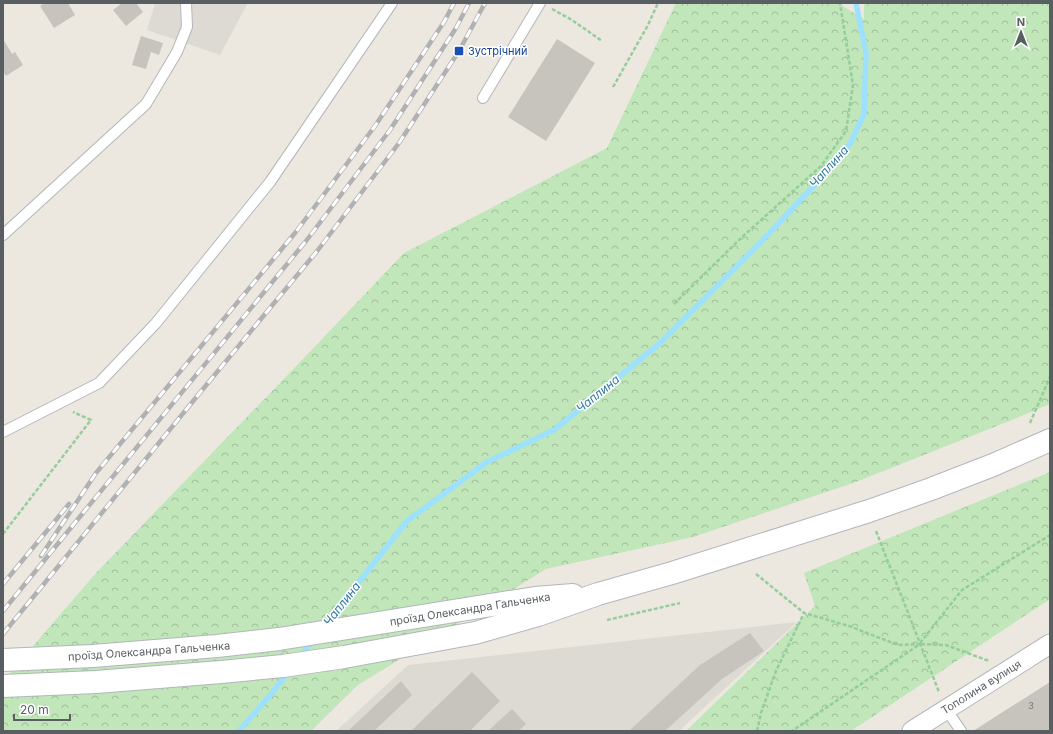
<svg xmlns="http://www.w3.org/2000/svg" width="1053" height="734" viewBox="0 0 1053 734" font-family="Inter,sans-serif">
  <style>
    .industrial { fill: #dddad4 }
    .forest { fill: url(#forest-crowns) }
    .lines { fill: none; stroke-linecap: round; stroke-linejoin: round }
    .stream { stroke: #9de1ff; stroke-width: 5.5 }
    .building { fill: #c7c3bd }
    .service-casing { stroke: #b3b7bb; stroke-width: 12 }
    .minor-casing { stroke: #b3b7bb; stroke-width: 21 }
    .secondary-casing { stroke: #b2b7bc; stroke-width: 24 }
    .path { stroke: #95cd9d; stroke-width: 2.5; stroke-dasharray: 4 2; stroke-linecap: butt }
    .service { stroke: #fff; stroke-width: 10 }
    .minor { stroke: #fff; stroke-width: 19 }
    .secondary { stroke: #fff; stroke-width: 22 }
    .rail-casing { stroke: #b0b1b2; stroke-width: 4.5 }
    .rail { stroke: #fff; stroke-width: 3; stroke-dasharray: 9; stroke-linecap: butt }
    .transit-dot { fill: #1a4fb4; stroke: #fff; stroke-width: 1.5 }
    .labels { text-anchor: middle; stroke-width: 3; stroke-linejoin: round; paint-order: stroke }
    .number-label { font-size: 9px; fill: #747779 }
    .transit-label { font-size: 11px; fill: #164399; stroke: #fff; text-anchor: start }
    .street-label { font-size: 11px; fill: #585e62; stroke: #fff }
    .water-label { font-size: 12px; font-style: italic; fill: #3278a3; stroke: #fff }
  </style>
  <defs>
    <pattern id="forest-crowns" width="20" height="18" patternUnits="userSpaceOnUse"><rect width="20" height="18" fill="#c0e6ba"/><path d="M2 6a3 3 0 1 1 6 0M12 15a3 3 0 1 1 6 0" fill="none" stroke="#9fbe9b"/></pattern>
  </defs>
  <rect width="100%" height="100%" fill="#ede8df"/>
  <path class="industrial" d="M155,3H248L220,55L147,30Z
    M797,622L679,731H336L408,665Z"/>
  <path class="forest" d="M676,3H838L864,19V3H1050V404L1019,417L856,482L693,537L546,569L358,685L311,731H3V681L96,573L302,360L404,253L607,148Z
    M1050,472V599L851,731H686L815,606L804,573Z"/>
  <g class="lines">
    <path class="stream" d="M325,625L407,521L487,462L554,430L659,344L760,243L837,161L851,142L864,114L866,53L856,3
      M300,657L313,640
      M239,731L272,693L289,671"/>
  </g>
  <path class="building" d="M45,3H68L75,15L54,28L40,6Z
    M122,3H136L143,12L126,26L113,10Z
    M141,36L163,43L159,55L151,52L146,69L132,65Z
    M3,39L12,54L15,52L23,65L6,76L3,71Z
    M557,39L595,63L546,141L508,117Z
    M750,633L764,651L722,679L665,731H629L700,665Z
    M472,672L500,701L470,731H411Z
    M401,681L412,695L374,731H348Z
    M1050,682V729L1048,731H973Z
    M512,709L526,724L518,731H488Z"/>
  <g class="lines">
    <defs>
      <path id="service" d="M483,98L540,3
        M3,235L146,104L177,52L187,27L186,3
        M3,432L99,383L156,323L270,182L392,3
        M946,709L961,731"/>
      <path id="minor" d="M912,731L1050,644"/>
      <path id="secondary" d="M3,660L93,656L217,646L279,639L535,598L573,595
        M3,686L96,682L221,672L283,666L344,657L475,633L538,615L598,594L672,573L869,511L931,489L993,465L1050,440"/>
    </defs>
    <use href="#service" class="service-casing"/>
    <use href="#minor" class="minor-casing"/>
    <use href="#secondary" class="secondary-casing"/>
    <path class="path" d="M552,9L572,20L602,41
      M613,87L648,25L658,3
      M674,304L741,238L821,166L846,131L853,85L840,3
      M1030,423L1050,377
      M876,531L939,692
      M3,534L91,420L73,412
      M756,574L804,613L849,626L898,645L920,644L792,731
      M607,620L680,603
      M920,643L962,590L1050,535
      M921,644L946,645L989,661
      M757,731L761,713L776,671L804,613"/>
    <use href="#service" class="service"/>
    <use href="#minor" class="minor"/>
    <use href="#secondary" class="secondary"/>
    <defs>
      <path id="rail" d="M41,556L96,473L295,233L375,126L444,22L454,3
        M3,584L69,504
        M3,611L78,519L306,241L390,130L456,28L469,3
        M3,634L203,389L318,250L399,143L459,51L485,3"/>
    </defs>
    <use href="#rail" class="rail-casing"/>
    <use href="#rail" class="rail"/>
  </g>
  <rect class="transit-dot" x="454" y="46" width="10" height="10" rx="2"/>
  <g class="labels">
    <g class="number-label">
      <text x="1031" y="709">3</text>
    </g>
    <g class="transit-label">
      <text x="468" y="55">Зустрічний</text>
    </g>
    <g class="street-label">
      <text transform="translate(470 609) rotate(-9)" y="4">проїзд Олександра Гальченка</text>
      <text transform="translate(149 651) rotate(-4)" y="4">проїзд Олександра Гальченка</text>
      <text transform="translate(981 687) rotate(-32)" y="4">Тополина вулиця</text>
    </g>
    <g class="water-label">
      <text transform="translate(829 167) rotate(-48)" y="4">Чаплина</text>
      <text transform="translate(598 394) rotate(-39)" y="4">Чаплина</text>
      <text transform="translate(342 604) rotate(-52)" y="4">Чаплина</text>
    </g>
  </g>
  <rect width="1053" height="734" fill="none" stroke="#585e62" stroke-width="8"/>
  <g transform="translate(1021 32)" stroke="#ffffff" stroke-width="3" paint-order="stroke">
  <path d="M0-3L7 15L0 10L-7 15Z" fill="#585e62"/>
  <text y="-6" font-size="11" font-weight="bold" text-anchor="middle" fill="#585e62">N</text>
  </g>
  <path d="M14 714v6h56v-6" fill="none" stroke="#585e62" stroke-width="2"/>
  <text x="20" y="714" font-size="12" fill="#585e62" stroke="#ffffff" stroke-width="3" paint-order="stroke">20 m</text>
</svg>
